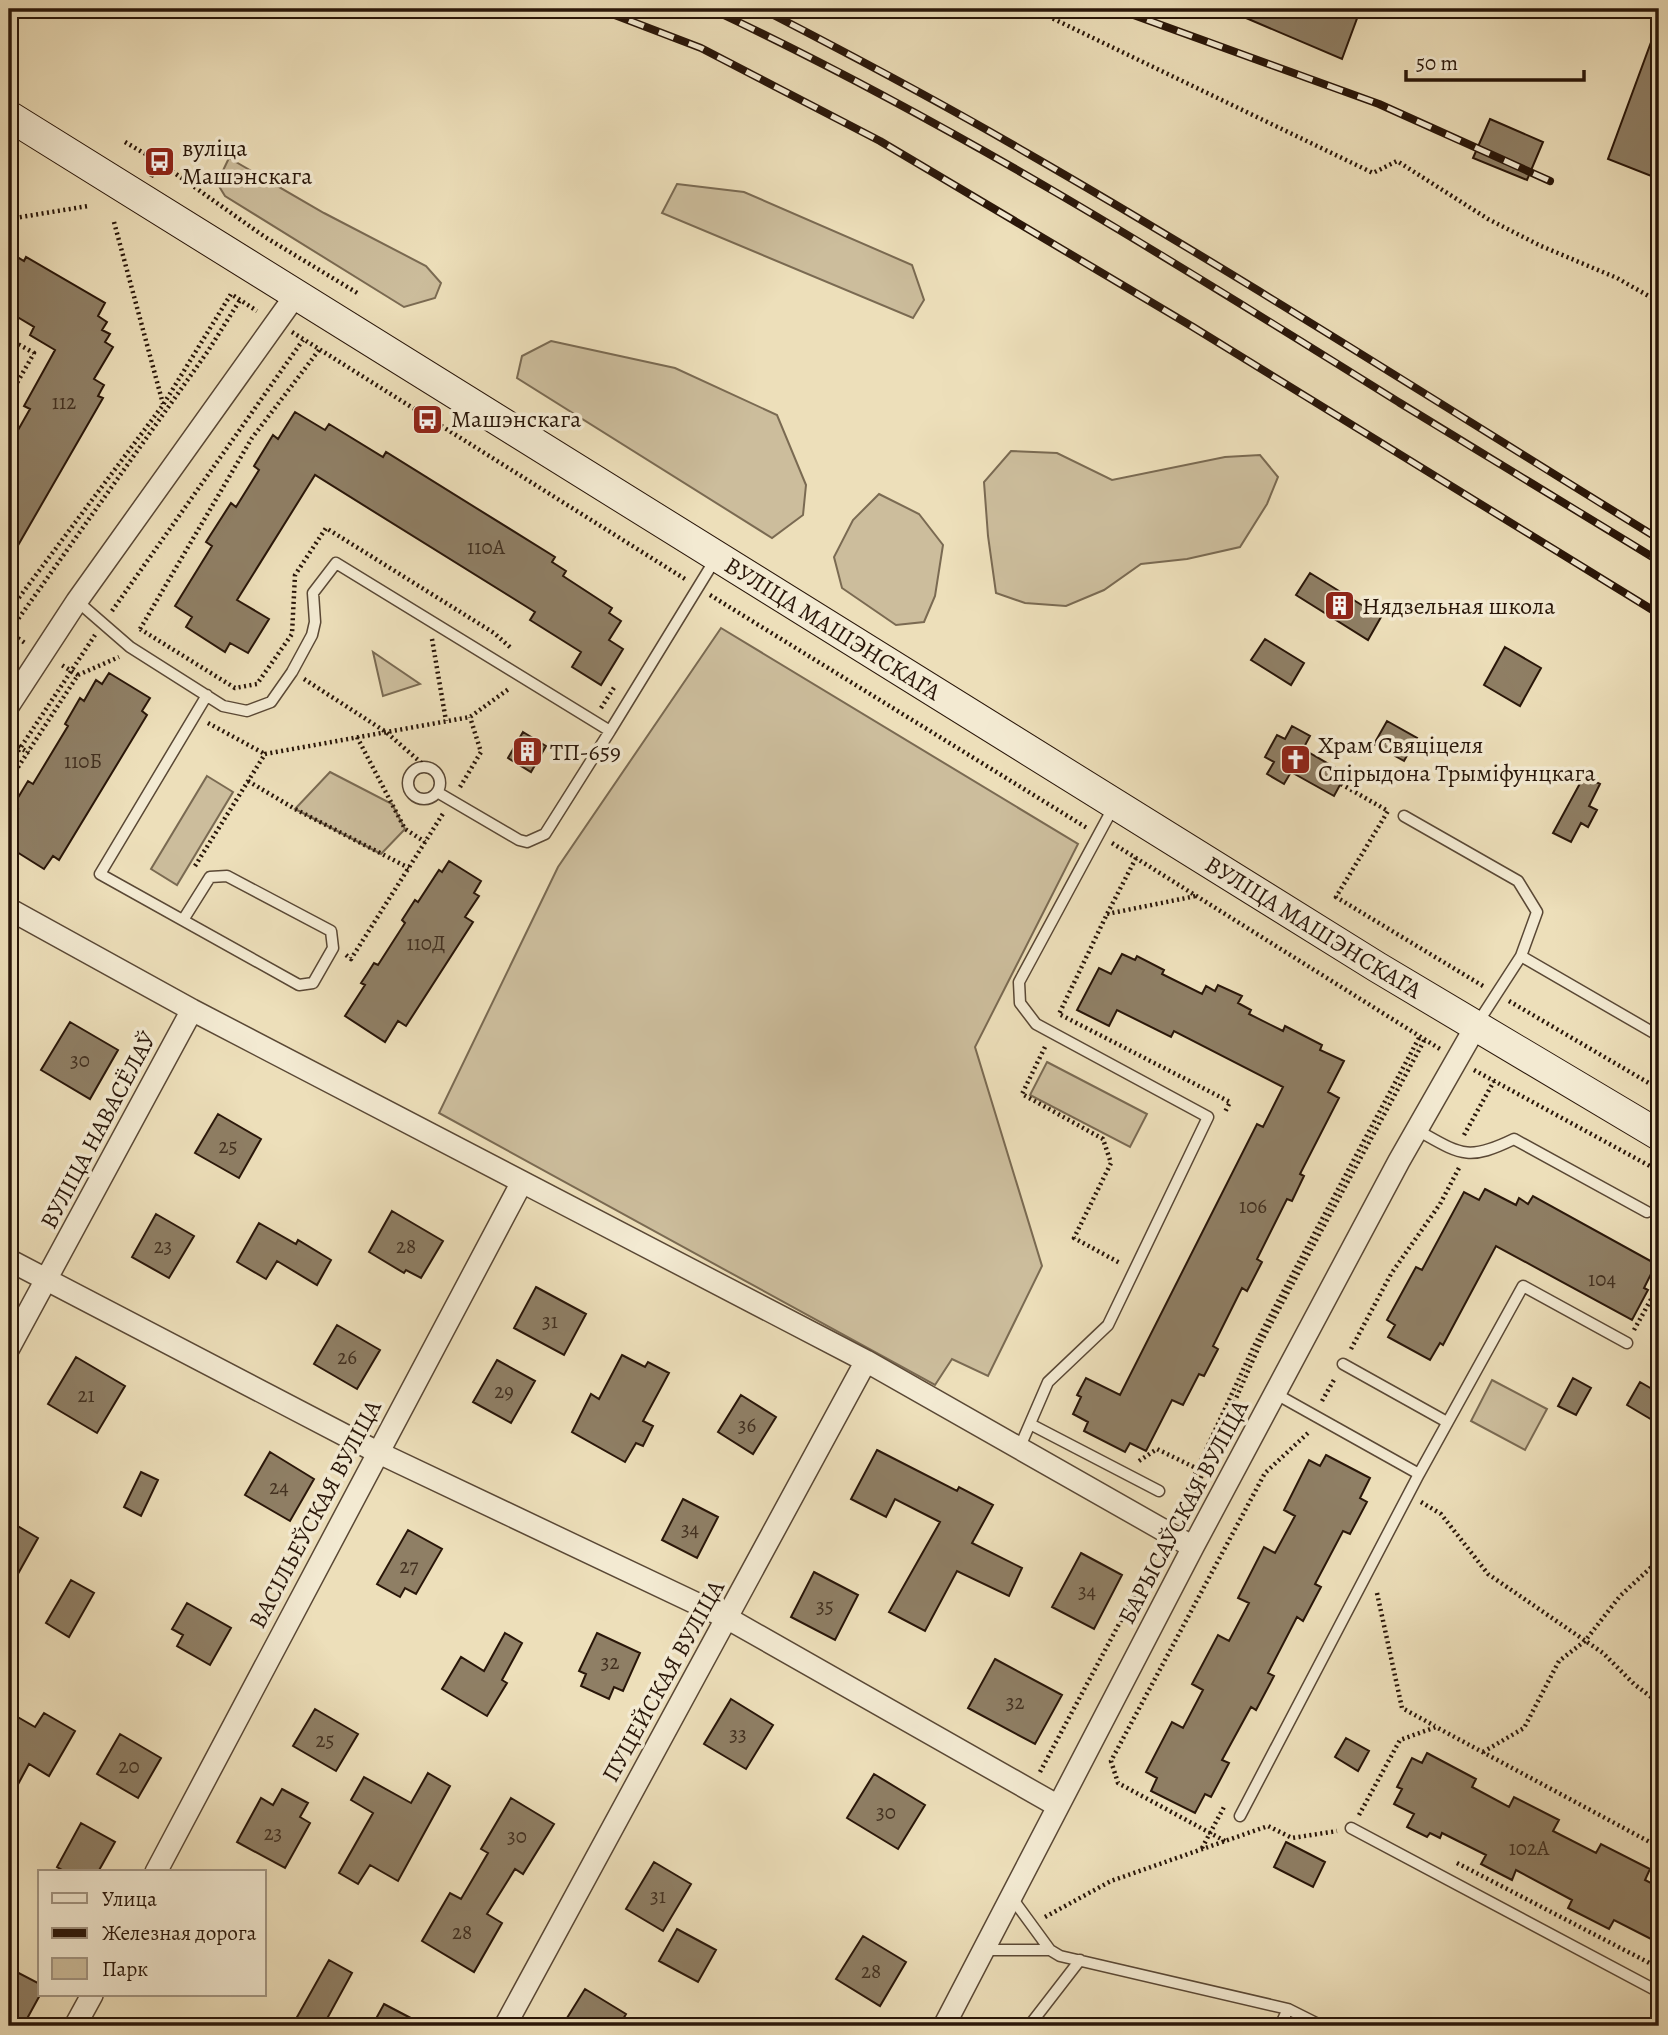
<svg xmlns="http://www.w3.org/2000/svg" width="1668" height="2035" viewBox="0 0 1668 2035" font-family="Alegreya,serif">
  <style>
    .green { fill: #ccbd9c; stroke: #7a6a52; stroke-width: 2 }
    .building { fill: #8f7f65; stroke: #291609; stroke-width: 2 }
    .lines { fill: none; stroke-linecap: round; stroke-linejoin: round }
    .lane-casing { stroke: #5a4835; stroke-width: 13 }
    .street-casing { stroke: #5a4835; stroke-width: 24 }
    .secondary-casing { stroke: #291609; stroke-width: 32 }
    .path { stroke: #291609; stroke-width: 4.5; stroke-dasharray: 2 3.5; stroke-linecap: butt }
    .lane { stroke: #f3ead2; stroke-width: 10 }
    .street { stroke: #f3ead2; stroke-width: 21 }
    .secondary { stroke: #f3ead2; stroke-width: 30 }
    .rail-casing { stroke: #291609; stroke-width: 8 }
    .rail { stroke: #f3ead2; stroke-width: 5; stroke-dasharray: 16; stroke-linecap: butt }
    .labels { text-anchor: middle; stroke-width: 7; stroke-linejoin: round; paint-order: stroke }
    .number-label { font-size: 21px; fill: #423020 }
    .poi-label { font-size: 24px; fill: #291609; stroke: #f3ead2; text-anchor: start }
    .street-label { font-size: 24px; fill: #291609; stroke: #f3ead2 }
  </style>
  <rect width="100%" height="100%" fill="#eddfba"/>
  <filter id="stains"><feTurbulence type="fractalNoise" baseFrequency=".00286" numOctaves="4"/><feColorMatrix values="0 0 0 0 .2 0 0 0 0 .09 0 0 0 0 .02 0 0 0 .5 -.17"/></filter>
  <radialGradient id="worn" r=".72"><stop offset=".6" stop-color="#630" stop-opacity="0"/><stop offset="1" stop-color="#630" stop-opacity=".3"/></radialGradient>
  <path class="green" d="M229,158L324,213L426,266L441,283L435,298L404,307L225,196L217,183Z
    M677,184L744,192L912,265L924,300L913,318L662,213Z
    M551,341L675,368L777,415L806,485L803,515L772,538L517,378L522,356Z
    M1011,451L1057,453L1112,480L1225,457L1260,455L1278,477L1267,504L1240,547L1187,559L1141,564L1104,590L1066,606L1025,603L996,593L988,536L984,482Z
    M879,494L919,514L943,545L935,596L924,622L896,625L842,588L834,557L853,520Z
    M721,628L1078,844L975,1047L1042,1266L988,1376L952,1359L935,1385L439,1113L558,867Z
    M373,652L420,684L383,696Z
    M330,772L392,804L405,829L381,854L295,809Z
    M207,776L233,792L177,885L151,869Z
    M1047,1062L1147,1114L1130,1147L1030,1095Z
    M1492,1380L1547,1409L1525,1450L1471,1421Z"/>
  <path class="building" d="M1225,9H1349L1359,13L1342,59Z
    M1657,26H1659V179L1608,159Z
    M1490,119L1543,142L1527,180L1473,158Z
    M9,252L24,261L26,257L105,303L98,316L107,322L102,330L110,334L105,342L113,347L94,379L104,385L98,396L103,398L9,561V446L30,409L24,406L55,350L30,335L34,327L9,312Z
    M295,412L325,430L329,424L383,457L386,452L555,557L552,562L566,571L563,576L612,608L609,613L621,621L609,640L623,649L601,685L572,667L581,652L530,620L535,612L315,475L237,600L269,619L248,653L230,643L225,652L186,627L192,617L175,606L212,546L206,542L231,503L236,507L259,470L254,466L273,435L278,439Z
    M1310,573L1381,617L1368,640L1296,595Z
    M1265,639L1304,663L1291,685L1251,660Z
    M1505,647L1541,668L1520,706L1484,685Z
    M109,673L150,698L142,711L147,715L59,860L53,856L44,869L9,847V824L18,809L13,806L28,781L33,784L68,726L65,724L80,698L84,701L96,680L102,684Z
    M1387,721L1417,738L1404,761L1374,744Z
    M1292,726L1310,736L1303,749L1346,774L1334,796L1291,772L1284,784L1267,774L1274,762L1265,757L1277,735L1285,739Z
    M523,732L546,746L531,772L508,758Z
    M1584,776L1600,784L1589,806L1597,810L1588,827L1581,823L1571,842L1553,833Z
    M449,861L481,881L474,893L479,896L465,917L473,922L406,1026L398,1021L385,1042L345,1016L365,985L361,983L367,974L374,963L378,965L405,923L402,920L415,900L418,902L439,870L442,872Z
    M1122,954L1135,960L1137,956L1164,970L1162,974L1202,994L1206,986L1215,991L1218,985L1242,996L1238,1003L1251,1010L1249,1014L1283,1031L1285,1026L1322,1045L1320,1050L1344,1061L1328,1092L1339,1098L1300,1174L1304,1176L1292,1201L1287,1199L1257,1259L1262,1262L1247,1291L1242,1288L1213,1346L1218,1349L1204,1376L1199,1374L1183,1405L1172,1400L1146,1451L1130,1443L1125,1452L1084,1431L1088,1422L1073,1414L1081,1397L1077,1395L1086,1378L1120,1395L1257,1124L1263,1127L1283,1087L1174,1031L1171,1037L1117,1010L1109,1026L1077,1010L1099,968L1111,974Z
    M70,1022L118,1050L90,1099L41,1070Z
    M218,1114L261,1139L239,1178L195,1153Z
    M1485,1189L1516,1205L1519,1198L1528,1204L1533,1196L1656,1264L1644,1288L1648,1290L1632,1320L1496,1246L1443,1345L1440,1343L1430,1360L1388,1337L1395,1325L1387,1320L1416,1267L1422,1270L1464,1192L1479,1200Z
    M392,1211L443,1241L421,1278L406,1270L404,1273L369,1252Z
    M156,1214L194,1236L169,1278L132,1257Z
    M259,1223L296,1244L298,1240L331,1260L317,1285L277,1261L266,1279L237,1262Z
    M536,1287L586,1314L564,1355L514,1328Z
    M337,1325L380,1350L357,1389L314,1364Z
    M622,1355L645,1367L648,1362L669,1373L643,1421L653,1426L643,1446L636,1443L625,1462L572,1432L591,1394L599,1399Z
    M76,1357L125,1386L97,1433L48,1404Z
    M497,1360L535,1381L511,1423L473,1402Z
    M1573,1378L1591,1388L1576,1415L1558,1406Z
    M1640,1382L1659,1393V1424L1627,1405Z
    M741,1395L776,1417L753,1454L718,1432Z
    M877,1450L957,1491L959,1487L993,1505L972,1543L1022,1568L1009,1596L957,1571L925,1631L889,1612L940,1522L895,1499L886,1517L851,1499Z
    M270,1452L314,1479L290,1521L245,1495Z
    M1326,1455L1370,1478L1360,1498L1367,1502L1350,1534L1343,1531L1315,1584L1321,1587L1303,1621L1297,1617L1268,1673L1274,1676L1256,1710L1251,1707L1222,1760L1229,1763L1211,1797L1205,1794L1195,1813L1151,1791L1157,1778L1146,1772L1172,1722L1183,1728L1203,1690L1192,1684L1218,1635L1229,1641L1249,1603L1238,1598L1264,1547L1275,1553L1295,1516L1284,1510L1309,1460L1320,1466Z
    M141,1472L158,1480L141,1516L124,1507Z
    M683,1499L718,1517L697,1558L662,1540Z
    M9,1521L38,1538L9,1590Z
    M408,1530L442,1549L416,1594L405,1588L400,1597L377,1584Z
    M1081,1553L1122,1575L1094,1629L1052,1607Z
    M814,1572L858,1595L835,1640L791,1617Z
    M71,1580L94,1593L69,1637L46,1623Z
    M187,1603L231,1628L210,1665L177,1646L183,1635L172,1629Z
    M505,1633L522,1643L502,1680L507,1683L487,1716L442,1689L461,1657L484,1671Z
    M597,1633L640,1653L623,1691L614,1687L609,1699L581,1686L586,1674L579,1671Z
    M995,1659L1062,1695L1035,1744L968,1708Z
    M731,1699L773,1725L746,1769L704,1744Z
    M315,1709L358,1734L336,1771L293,1746Z
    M9,1712L35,1727L44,1713L75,1731L49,1776L29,1764L9,1801Z
    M120,1734L161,1758L138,1798L97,1774Z
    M1346,1738L1369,1751L1358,1771L1335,1757Z
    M1427,1753L1476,1779L1472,1787L1509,1807L1514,1797L1559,1820L1553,1831L1596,1853L1601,1844L1650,1869L1645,1880L1659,1887V1943L1614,1920L1609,1929L1568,1908L1572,1900L1516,1870L1512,1880L1481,1864L1486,1855L1442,1833L1440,1838L1430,1833L1427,1837L1407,1827L1414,1814L1394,1804L1402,1789L1397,1787L1412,1758L1422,1763Z
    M428,1773L450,1786L398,1881L370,1865L358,1884L339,1873L373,1813L351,1800L364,1777L411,1803Z
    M874,1774L925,1805L898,1849L847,1818Z
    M282,1789L308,1803L300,1817L310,1823L285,1868L237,1842L261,1798L273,1805Z
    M511,1798L554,1824L523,1874L515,1869L487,1914L502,1923L474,1972L422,1941L450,1893L461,1899L488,1853L481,1849Z
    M81,1823L115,1842L98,1872H66L57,1867Z
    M1286,1842L1325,1862L1313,1887L1274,1867Z
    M654,1862L691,1884L663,1931L626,1909Z
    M677,1929L716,1950L698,1982L659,1961Z
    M863,1936L906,1962L880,2006L836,1979Z
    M329,1960L352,1973L323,2026H292Z
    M9,1968L40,1984V1995L23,2026H9Z
    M585,1989L626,2014L619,2026H562Z
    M384,2004L426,2026H372Z"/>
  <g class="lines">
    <defs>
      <path id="lane" d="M77,601L130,647L223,706L247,711L271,702L292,672L312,635L315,622L313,593L336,563L610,731L716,558
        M408 783a16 16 0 1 1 32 0a16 16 0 1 1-32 0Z
        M437,792L519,840L527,842L545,834L610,731
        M1404,816L1518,881L1537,912L1521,956
        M183,920L210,877L227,876L331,931L333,948L313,983L299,985L100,874L207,695
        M1477,1024L1521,956L1659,1036
        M1417,1130C1460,1154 1467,1162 1514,1139L1647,1212
        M1343,1364L1447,1422
        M1030,1424L1159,1491
        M1019,1449L1048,1382L1108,1325L1208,1117L1036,1024L1020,1003L1019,982L1114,806
        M1419,1474L1523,1286L1627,1343
        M1240,1816L1419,1474L1276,1394
        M1351,1828L1659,1992
        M1012,1898L1050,1950L1060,1956L1288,2009L1322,2026
        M986,1950H1050
        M1029,2026L1080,1960
        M1280,2026L1288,2009"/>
      <path id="street" d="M9,705L77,601L295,296
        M9,909L192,1010L866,1361L1193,1547
        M9,1260L377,1452L727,1618L1058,1806
        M9,1348L192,1010
        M156,1872L522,1182
        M75,2026L92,1995
        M505,2026L866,1361
        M944,2026L1193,1547L1399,1161L1476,1026"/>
      <g id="secondary">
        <path id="s1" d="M9,116L1377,967L1659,1135"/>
      </g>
    </defs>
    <use href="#lane" class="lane-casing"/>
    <use href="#street" class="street-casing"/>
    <use href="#secondary" class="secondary-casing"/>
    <path class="path" d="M1033,9L1373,173L1397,161L1488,219L1541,246L1617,278L1659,302
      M125,142L159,162L265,237L359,294
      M151,177L159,162
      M9,219L88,206
      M114,222L163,404
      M292,332L685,579
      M9,339L34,353L9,397
      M710,595L1087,828
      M9,611L163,405L231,294L257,311
      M112,611L303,340
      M140,629L235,688L257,684L292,634L295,575L326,528L494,633L511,648
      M140,629L252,438L319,350
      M9,632L208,351L240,300
      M9,632L25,643
      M432,639L446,721
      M78,675L119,657
      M304,679L386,732L426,767
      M601,708L615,686
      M208,723L265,754
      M357,737L405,829L425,842
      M9,741L29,753
      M9,765L95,635
      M9,781L78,675L60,664
      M248,781L295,809L409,868
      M1341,784L1388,811L1336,897L1483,986
      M460,787L481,752L470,717
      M1112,843L1440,1049
      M1136,858L1107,914L1059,1014L1230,1102L1225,1112
      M195,866L265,754L470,717L510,688
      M1107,914L1196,896
      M346,955L351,959L444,812
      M1509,1001L1659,1089
      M1045,1047L1022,1094L1103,1139L1111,1163L1074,1238L1120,1263
      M1474,1070L1659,1171
      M1464,1135L1494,1081
      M1634,1330L1659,1285
      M1351,1349L1391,1274L1440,1204L1459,1168
      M1322,1401L1335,1378
      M1139,1461L1157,1449L1204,1472
      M1194,1493L1261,1342L1425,1039
      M1421,1502L1441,1514L1488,1574L1603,1653L1634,1684L1659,1703
      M1176,1515L1253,1348L1420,1036
      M1377,1593L1402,1708L1435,1726
      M1483,1752L1524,1728L1559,1661L1585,1641L1620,1596L1659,1560
      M1040,1772L1158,1551
      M1359,1815L1400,1740L1436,1727L1659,1847
      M1225,1841L1118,1783L1111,1761L1265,1473L1309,1432
      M1202,1848L1224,1807
      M1457,1863L1659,1968
      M1045,1917L1111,1881L1268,1826L1292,1838L1337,1831"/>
    <use href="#lane" class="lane"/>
    <use href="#street" class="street"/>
    <use href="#secondary" class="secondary"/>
    <defs>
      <path id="rail" d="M599,9L701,48L880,141L1193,327L1659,614
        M711,9C950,121 1176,263 1400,403C1486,456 1573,508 1659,561
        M762,9C851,55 940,102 1027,153C1241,276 1449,410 1659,539
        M1117,9L1379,104L1550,181"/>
    </defs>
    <use href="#rail" class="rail-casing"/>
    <use href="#rail" class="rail"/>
  </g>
  <defs>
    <symbol id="bus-square" viewBox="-11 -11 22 22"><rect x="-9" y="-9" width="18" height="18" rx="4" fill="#8f2418" stroke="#f3ead2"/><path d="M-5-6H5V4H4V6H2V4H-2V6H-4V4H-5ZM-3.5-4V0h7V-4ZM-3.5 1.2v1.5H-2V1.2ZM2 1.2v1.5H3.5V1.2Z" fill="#fff"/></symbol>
    <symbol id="building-square" viewBox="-11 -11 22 22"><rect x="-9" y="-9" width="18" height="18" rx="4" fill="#8f2418" stroke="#f3ead2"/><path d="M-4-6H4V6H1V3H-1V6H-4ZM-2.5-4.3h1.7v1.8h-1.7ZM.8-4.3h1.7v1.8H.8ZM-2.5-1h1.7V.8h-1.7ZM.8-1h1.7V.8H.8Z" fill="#fff"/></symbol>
    <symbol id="church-square" viewBox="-11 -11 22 22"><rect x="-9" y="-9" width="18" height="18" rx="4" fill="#8f2418" stroke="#f3ead2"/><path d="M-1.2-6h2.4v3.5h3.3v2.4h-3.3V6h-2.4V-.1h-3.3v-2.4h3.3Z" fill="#fff"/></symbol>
  </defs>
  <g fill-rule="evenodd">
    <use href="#bus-square" x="142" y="144" width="35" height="35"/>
    <use href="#bus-square" x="410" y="402" width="35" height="35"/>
    <use href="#building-square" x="1322" y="588" width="35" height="35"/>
    <use href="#building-square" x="510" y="734" width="35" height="35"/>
    <use href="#church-square" x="1278" y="742" width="35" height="35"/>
  </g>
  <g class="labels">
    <g class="number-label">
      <text x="64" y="409">112</text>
      <text x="486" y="554">110А</text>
      <text x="83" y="768">110Б</text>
      <text x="426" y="950">110Д</text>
      <text x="80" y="1067">30</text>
      <text x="228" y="1153">25</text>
      <text x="1253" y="1213">106</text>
      <text x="163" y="1253">23</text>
      <text x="406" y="1253">28</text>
      <text x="1602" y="1286">104</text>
      <text x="550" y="1328">31</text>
      <text x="347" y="1364">26</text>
      <text x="504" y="1398">29</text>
      <text x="86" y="1402">21</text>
      <text x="747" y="1432">36</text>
      <text x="279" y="1494">24</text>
      <text x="690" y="1536">34</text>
      <text x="409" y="1573">27</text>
      <text x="1087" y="1598">34</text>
      <text x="825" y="1613">35</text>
      <text x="610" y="1669">32</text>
      <text x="1015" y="1709">32</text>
      <text x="738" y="1741">33</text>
      <text x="325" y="1747">25</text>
      <text x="129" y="1773">20</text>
      <text x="886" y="1819">30</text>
      <text x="273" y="1840">23</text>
      <text x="517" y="1843">30</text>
      <text x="1529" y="1855">102А</text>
      <text x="658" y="1903">31</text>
      <text x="462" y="1939">28</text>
      <text x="871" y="1978">28</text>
    </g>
    <g class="poi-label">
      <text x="182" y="156">вуліца<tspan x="182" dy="28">Машэнскага</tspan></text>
      <text x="451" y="427">Машэнскага</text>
      <text x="1362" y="614">Нядзельная школа</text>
      <text x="1318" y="753">Храм Свяціцеля<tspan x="1318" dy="28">Спірыдона Трыміфунцкага</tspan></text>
      <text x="550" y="760">ТП-659</text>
    </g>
    <g class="street-label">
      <text dy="8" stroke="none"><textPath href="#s1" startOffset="970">ВУЛІЦА МАШЭНСКАГА</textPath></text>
      <text dy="8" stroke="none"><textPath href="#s1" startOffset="1536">ВУЛІЦА МАШЭНСКАГА</textPath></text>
      <text transform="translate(98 1130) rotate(-62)" y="8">ВУЛІЦА НАВАСЁЛАЎ</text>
      <text transform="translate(1183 1512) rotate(-62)" y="8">БАРЫСАЎСКАЯ ВУЛІЦА</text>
      <text transform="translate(315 1514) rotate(-62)" y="8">ВАСІЛЬЕЎСКАЯ ВУЛІЦА</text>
      <text transform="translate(663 1681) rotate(-61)" y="8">ПУЦЕЙСКАЯ ВУЛІЦА</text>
    </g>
  </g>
  <rect width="1668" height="2035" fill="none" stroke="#eddfba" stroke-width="35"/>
  <rect x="10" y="10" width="1647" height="2014" fill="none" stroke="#291609" stroke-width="3.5"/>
  <rect x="18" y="18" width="1633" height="2000" fill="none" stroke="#291609" stroke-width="2"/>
  <rect x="38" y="1870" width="228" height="126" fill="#f3ead2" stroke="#a29582" stroke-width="2"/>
  <rect x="52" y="1893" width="35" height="10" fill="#f3ead2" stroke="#a29582" stroke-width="2"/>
  <text x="102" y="1906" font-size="21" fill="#291609">Улица</text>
  <rect x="52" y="1928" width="35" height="10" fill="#291609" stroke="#a29582" stroke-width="2"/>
  <text x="102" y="1940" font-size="21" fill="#291609">Железная дорога</text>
  <rect x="52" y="1958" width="35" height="21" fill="#ccbd9c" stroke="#a29582" stroke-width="2"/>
  <text x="102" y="1976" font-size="21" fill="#291609">Парк</text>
  <path d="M1406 70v10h178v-10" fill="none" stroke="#291609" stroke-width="3.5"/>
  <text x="1416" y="70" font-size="21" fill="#291609" stroke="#f3ead2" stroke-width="5" paint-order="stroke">50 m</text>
  <rect width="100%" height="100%" filter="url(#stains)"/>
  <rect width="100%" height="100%" fill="url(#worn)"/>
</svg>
